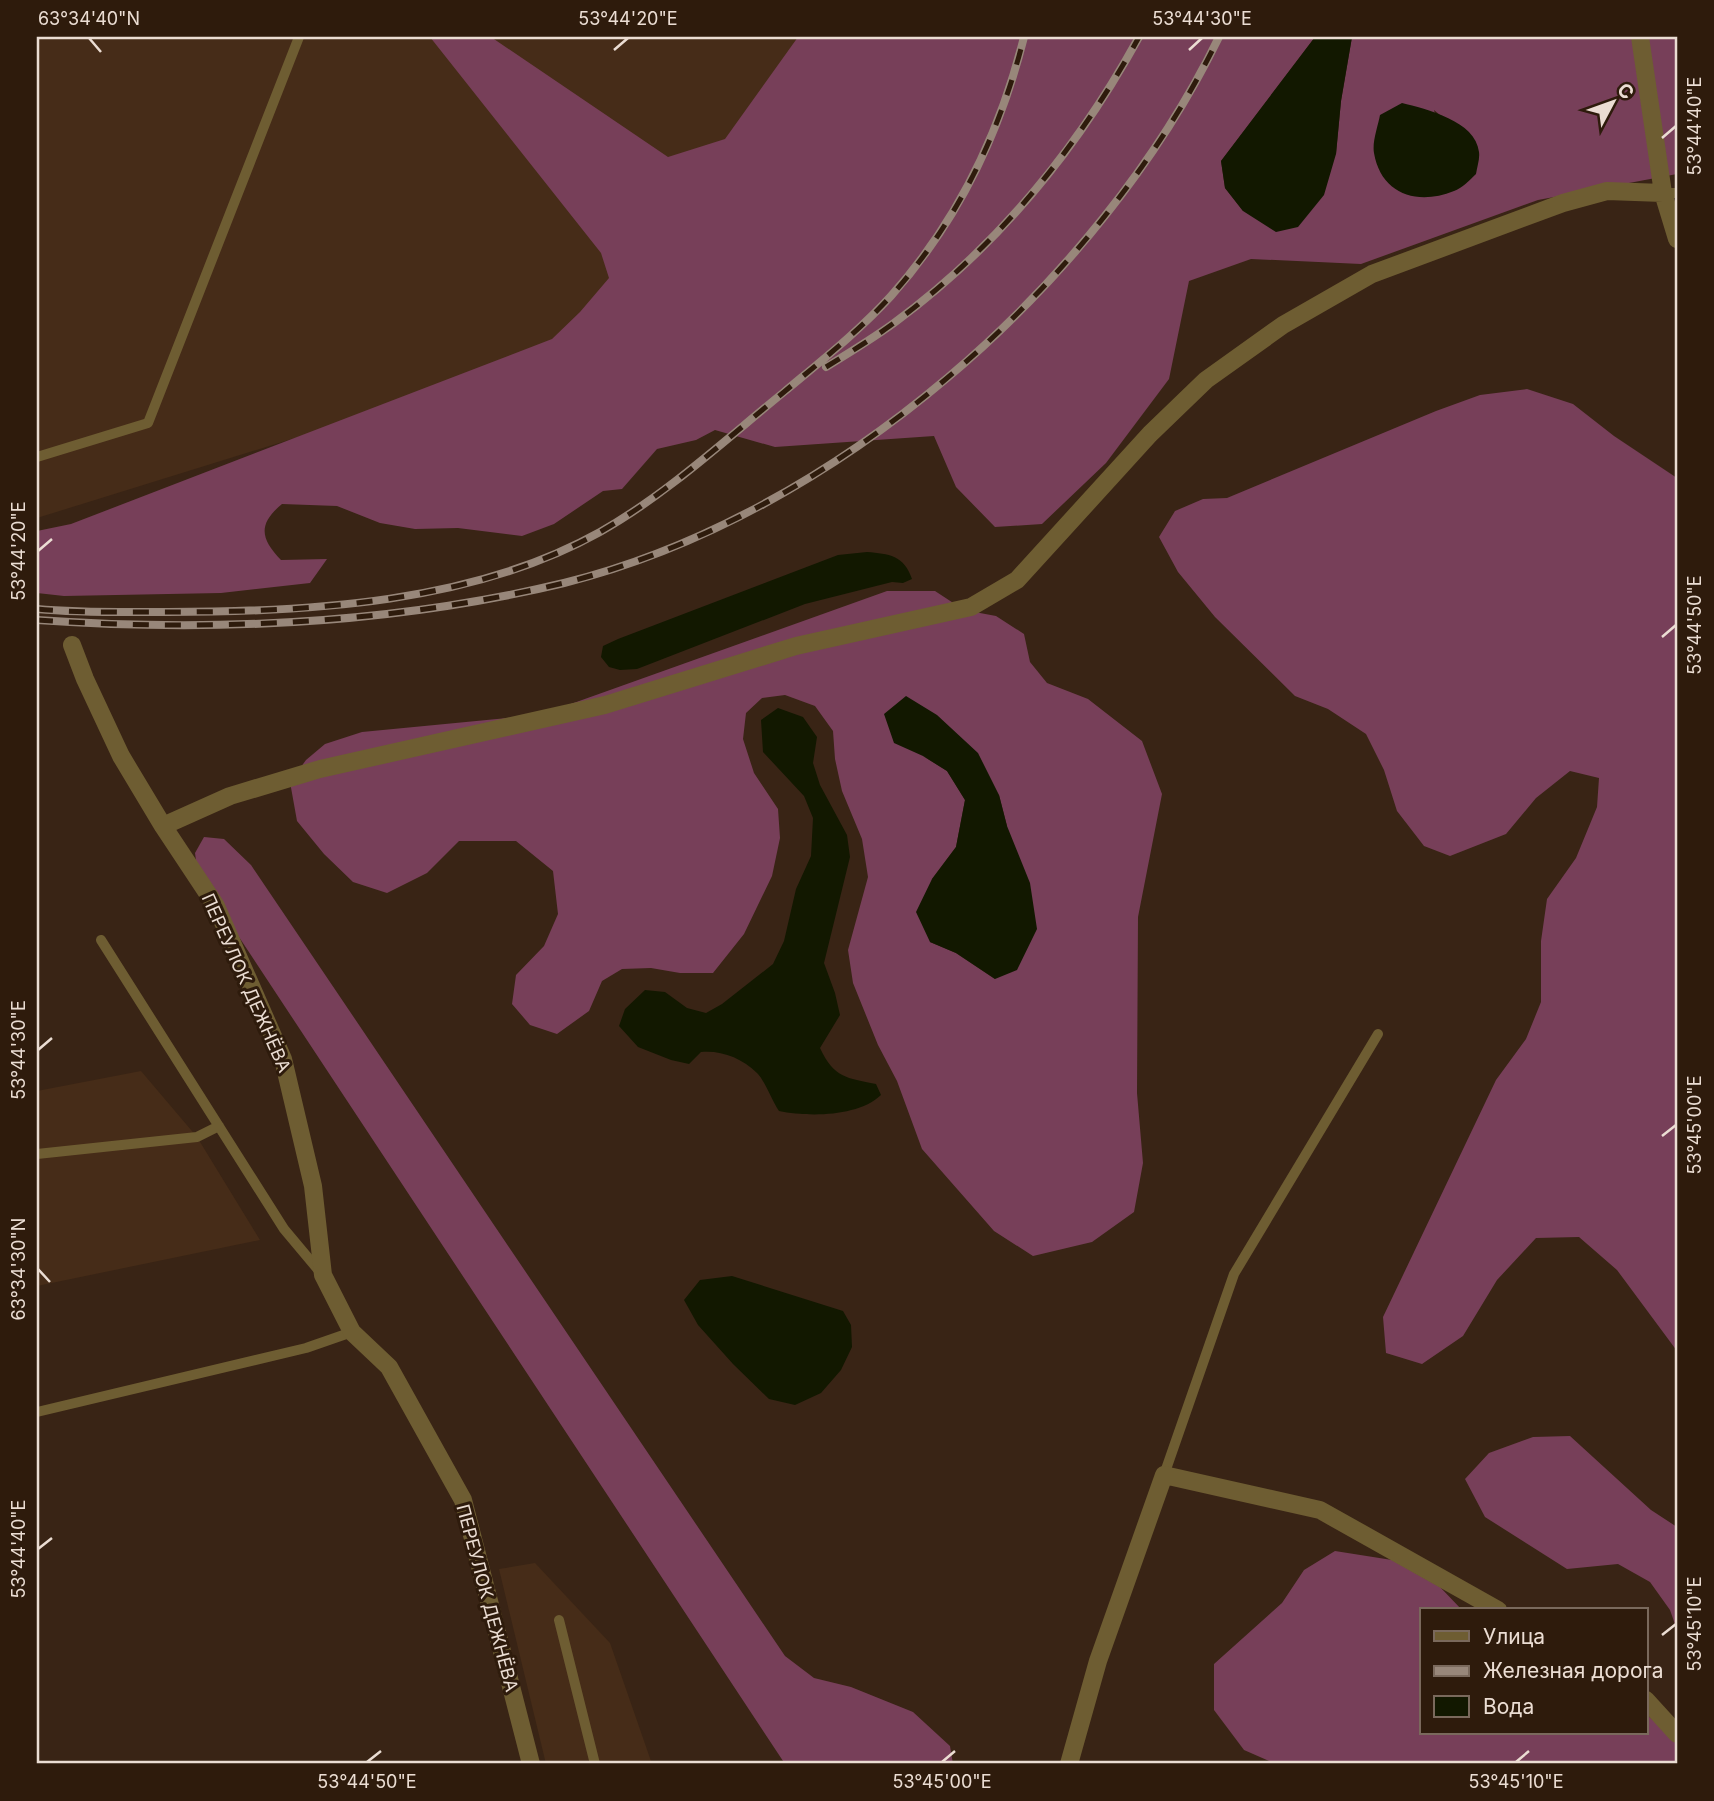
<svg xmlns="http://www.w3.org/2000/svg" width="1714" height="1801" viewBox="0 0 1714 1801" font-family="Inter,sans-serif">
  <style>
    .built { fill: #462c18 }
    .forest { fill: #773f59; fill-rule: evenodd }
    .water { fill: #121800 }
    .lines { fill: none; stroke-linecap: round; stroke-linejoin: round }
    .lane { stroke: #6e5d32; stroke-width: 10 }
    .street { stroke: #6e5d32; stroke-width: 18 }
    .rail-casing { stroke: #98877a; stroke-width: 8 }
    .rail { stroke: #2e1b0c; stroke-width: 5; stroke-dasharray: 16; stroke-linecap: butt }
    .ticks { fill: none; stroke: #ebddd3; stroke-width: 2.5 }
    .labels { text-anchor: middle; stroke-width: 6; stroke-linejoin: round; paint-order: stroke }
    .street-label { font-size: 18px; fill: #ebddd3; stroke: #2e1b0c }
    .neatline { fill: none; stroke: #ebddd3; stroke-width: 2.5 }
    .ticks-label { font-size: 18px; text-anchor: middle; fill: #ebddd3 }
  </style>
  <rect width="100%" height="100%" fill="#392415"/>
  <path class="built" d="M37,37H808L572,352L37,518Z
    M141,1071L197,1137L260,1240L37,1286V1091Z
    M535,1563L610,1643L652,1764H546L499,1569Z"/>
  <path class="forest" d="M430,37H491L668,157L725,139L798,37H1315L1221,161L1225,188L1243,211L1336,154L1341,101L1352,37H1677V174L1538,200L1361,264L1251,259L1189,281L1169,379L1106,463L1042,524L995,527L956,487L934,436L775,447L715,430L696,440L657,449L622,489L603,491L554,524L522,536L458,528L415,529L380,523L337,506L282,504C258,524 260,538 281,560L327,559L310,583L221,593L64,596L37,593V531L71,524L552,339L580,312L609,278L601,253ZM1434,110L1440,115L1455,191Z
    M1527,389L1573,404L1614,436L1677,478V1351L1617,1270L1579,1237L1536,1238L1497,1280L1463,1336L1422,1364L1386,1353L1383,1317L1496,1080L1526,1039L1541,1002V941L1547,899L1576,858L1597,807L1599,778L1570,771L1536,798L1506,834L1450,856L1424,846L1397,811L1384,770L1366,734L1328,709L1295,696L1215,617L1178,572L1159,537L1175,511L1203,499L1227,498L1436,411L1480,395Z
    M887,591H935L964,610L996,616L1024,634L1030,662L1047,683L1088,699L1142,741L1162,794L1138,917L1137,1093L1143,1163L1134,1212L1092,1242L1033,1256L994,1231L922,1149L897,1081L878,1045L853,983L848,950L868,877L862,839L842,791L835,759L833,731L815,706L785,695L762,698L746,713L743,739L754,773L778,809L780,838L772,876L744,934L713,973H680L651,968L622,969L602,981L589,1011L557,1034L530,1025L512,1004L516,975L544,946L558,914L553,871L516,841H459L427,873L387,893L353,882L324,854L297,821L290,782L306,760L325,744L362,732L540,715ZM923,756L999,795L1007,826L995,979L956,953L930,942L932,879L956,847L965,800L947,771Z
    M204,837L224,839L251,865L785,1656L814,1678L851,1687L913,1712L950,1746L953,1764H785L198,875L195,853Z
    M1570,1436L1651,1510L1677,1527V1630L1670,1610L1650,1582L1618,1564L1567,1569L1485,1517L1465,1479L1489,1453L1533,1437Z
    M1335,1551L1392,1560L1440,1587L1462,1610H1422V1733H1646V1714L1677,1741V1764H1276L1244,1750L1214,1710V1664L1282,1603L1304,1570Z"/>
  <path class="water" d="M1315,37H1352L1341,101L1336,154L1324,195L1298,227L1276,232L1243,211L1225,188L1221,161Z
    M1402,103C1426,109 1476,121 1479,152C1480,159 1477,167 1476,174C1470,180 1462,188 1454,191C1417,206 1381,194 1374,153C1372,142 1378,126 1380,115Z
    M867,552C889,554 904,555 912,579L903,583L892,582L805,604L637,669L620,670L609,667L601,657L603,646L618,639L838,555Z
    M906,696L937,715L978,753L999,795L1007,826L1030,883L1037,929L1017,970L995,979L956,953L930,942L916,912L932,879L956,847L965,800L947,771L923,756L894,743L884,714Z
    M778,708L803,717L817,737L813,763L820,785L847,835L850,857L824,963L835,993L840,1015L820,1048C834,1078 847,1078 876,1084L881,1095C858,1117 808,1117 779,1111C772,1101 765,1081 757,1073C742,1058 721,1050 701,1052L689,1064L671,1060L638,1047L619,1026L625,1009L645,990L665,992L687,1008L706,1013L722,1004L773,964L784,941L796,889L811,856L813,818L804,796L763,752L761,720Z
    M732,1276L843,1311L851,1325L852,1347L841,1370L821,1393L795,1405L769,1399L733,1364L698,1325L684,1300L700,1280Z"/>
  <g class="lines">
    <path class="lane" d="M1663,193H1677
      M37,457L148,423L299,37
      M101,940L284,1229L320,1272
      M37,1154L197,1137L219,1126
      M37,1412L306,1348L352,1332
      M1164,1475L1234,1274L1378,1034
      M559,1620L595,1764"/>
    <path class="street" d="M1640,37L1663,193L1677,239
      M72,645L85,679L121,756L163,826L216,906L283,1059L313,1186L323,1275L352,1332L389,1367L463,1500L531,1764
      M163,826L230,796L320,769L605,705L796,646L971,607L1017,580L1150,434L1206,380L1283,325L1372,274L1563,203L1607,191L1663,193
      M1646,1700L1677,1734
      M1069,1764L1098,1661L1164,1475L1320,1510L1498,1610"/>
    <defs>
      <path id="rail" d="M826,367C849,353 872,339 894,323C996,248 1078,148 1139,37
        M37,609C80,613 124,612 168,612C311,612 473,603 600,532C667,494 725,440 784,392C821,361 859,331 891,296C958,221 1000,133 1024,37
        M37,620C211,632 393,624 564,583C834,516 1099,284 1219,37"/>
    </defs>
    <use href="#rail" class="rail-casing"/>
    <use href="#rail" class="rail"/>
  </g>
  <path class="ticks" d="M89,38L101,52M614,50L628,38M1189,50L1202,38M1662,138L1676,126M38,551L52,539M1662,637L1676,625M38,1050L52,1038M1662,1136L1676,1125M38,1269L50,1282M38,1549L52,1538M1662,1635L1676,1624M367,1762L381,1751M942,1762L955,1751M1516,1762L1529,1751"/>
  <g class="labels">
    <g class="street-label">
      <text transform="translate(246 983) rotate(66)" y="6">ПЕРЕУЛОК ДЕЖНЁВА</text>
      <text transform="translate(487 1598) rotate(75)" y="6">ПЕРЕУЛОК ДЕЖНЁВА</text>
    </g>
  </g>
  <rect width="1714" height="1801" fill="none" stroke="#2e1b0c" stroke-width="77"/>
  <rect x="1420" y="1608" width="228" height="126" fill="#2e1b0c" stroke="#7a695c" stroke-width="2"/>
  <rect x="1434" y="1631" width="35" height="10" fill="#6e5d32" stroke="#7a695c" stroke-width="2"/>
  <text x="1483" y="1644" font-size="21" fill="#ebddd3">Улица</text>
  <rect x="1434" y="1666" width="35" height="10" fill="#98877a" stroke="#7a695c" stroke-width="2"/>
  <text x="1483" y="1678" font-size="21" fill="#ebddd3">Железная дорога</text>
  <rect x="1434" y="1696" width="35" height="21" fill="#121800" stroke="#7a695c" stroke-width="2"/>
  <text x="1483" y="1714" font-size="21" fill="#ebddd3">Вода</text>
  <g transform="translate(1613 102) rotate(49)" stroke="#2e1b0c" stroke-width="5" paint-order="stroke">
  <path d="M0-5L12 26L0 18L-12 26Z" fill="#ebddd3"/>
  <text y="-10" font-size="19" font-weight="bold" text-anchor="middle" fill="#ebddd3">С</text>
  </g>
  <rect x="38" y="38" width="1638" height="1724" class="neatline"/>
  <g class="ticks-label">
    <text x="89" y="25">63°34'40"N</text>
    <text x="628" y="25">53°44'20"E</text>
    <text x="1202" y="25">53°44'30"E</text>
    <text transform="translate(1695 126) rotate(-90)" y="6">53°44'40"E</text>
    <text transform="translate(19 551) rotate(-90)" y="6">53°44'20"E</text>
    <text transform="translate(1695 625) rotate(-90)" y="6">53°44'50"E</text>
    <text transform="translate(19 1050) rotate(-90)" y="6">53°44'30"E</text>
    <text transform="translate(1695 1125) rotate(-90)" y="6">53°45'00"E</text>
    <text transform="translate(19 1269) rotate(-90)" y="6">63°34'30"N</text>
    <text transform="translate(19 1549) rotate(-90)" y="6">53°44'40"E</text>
    <text transform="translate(1695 1624) rotate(-90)" y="6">53°45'10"E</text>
    <text x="367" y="1788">53°44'50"E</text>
    <text x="942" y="1788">53°45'00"E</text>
    <text x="1516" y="1788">53°45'10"E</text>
  </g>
</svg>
